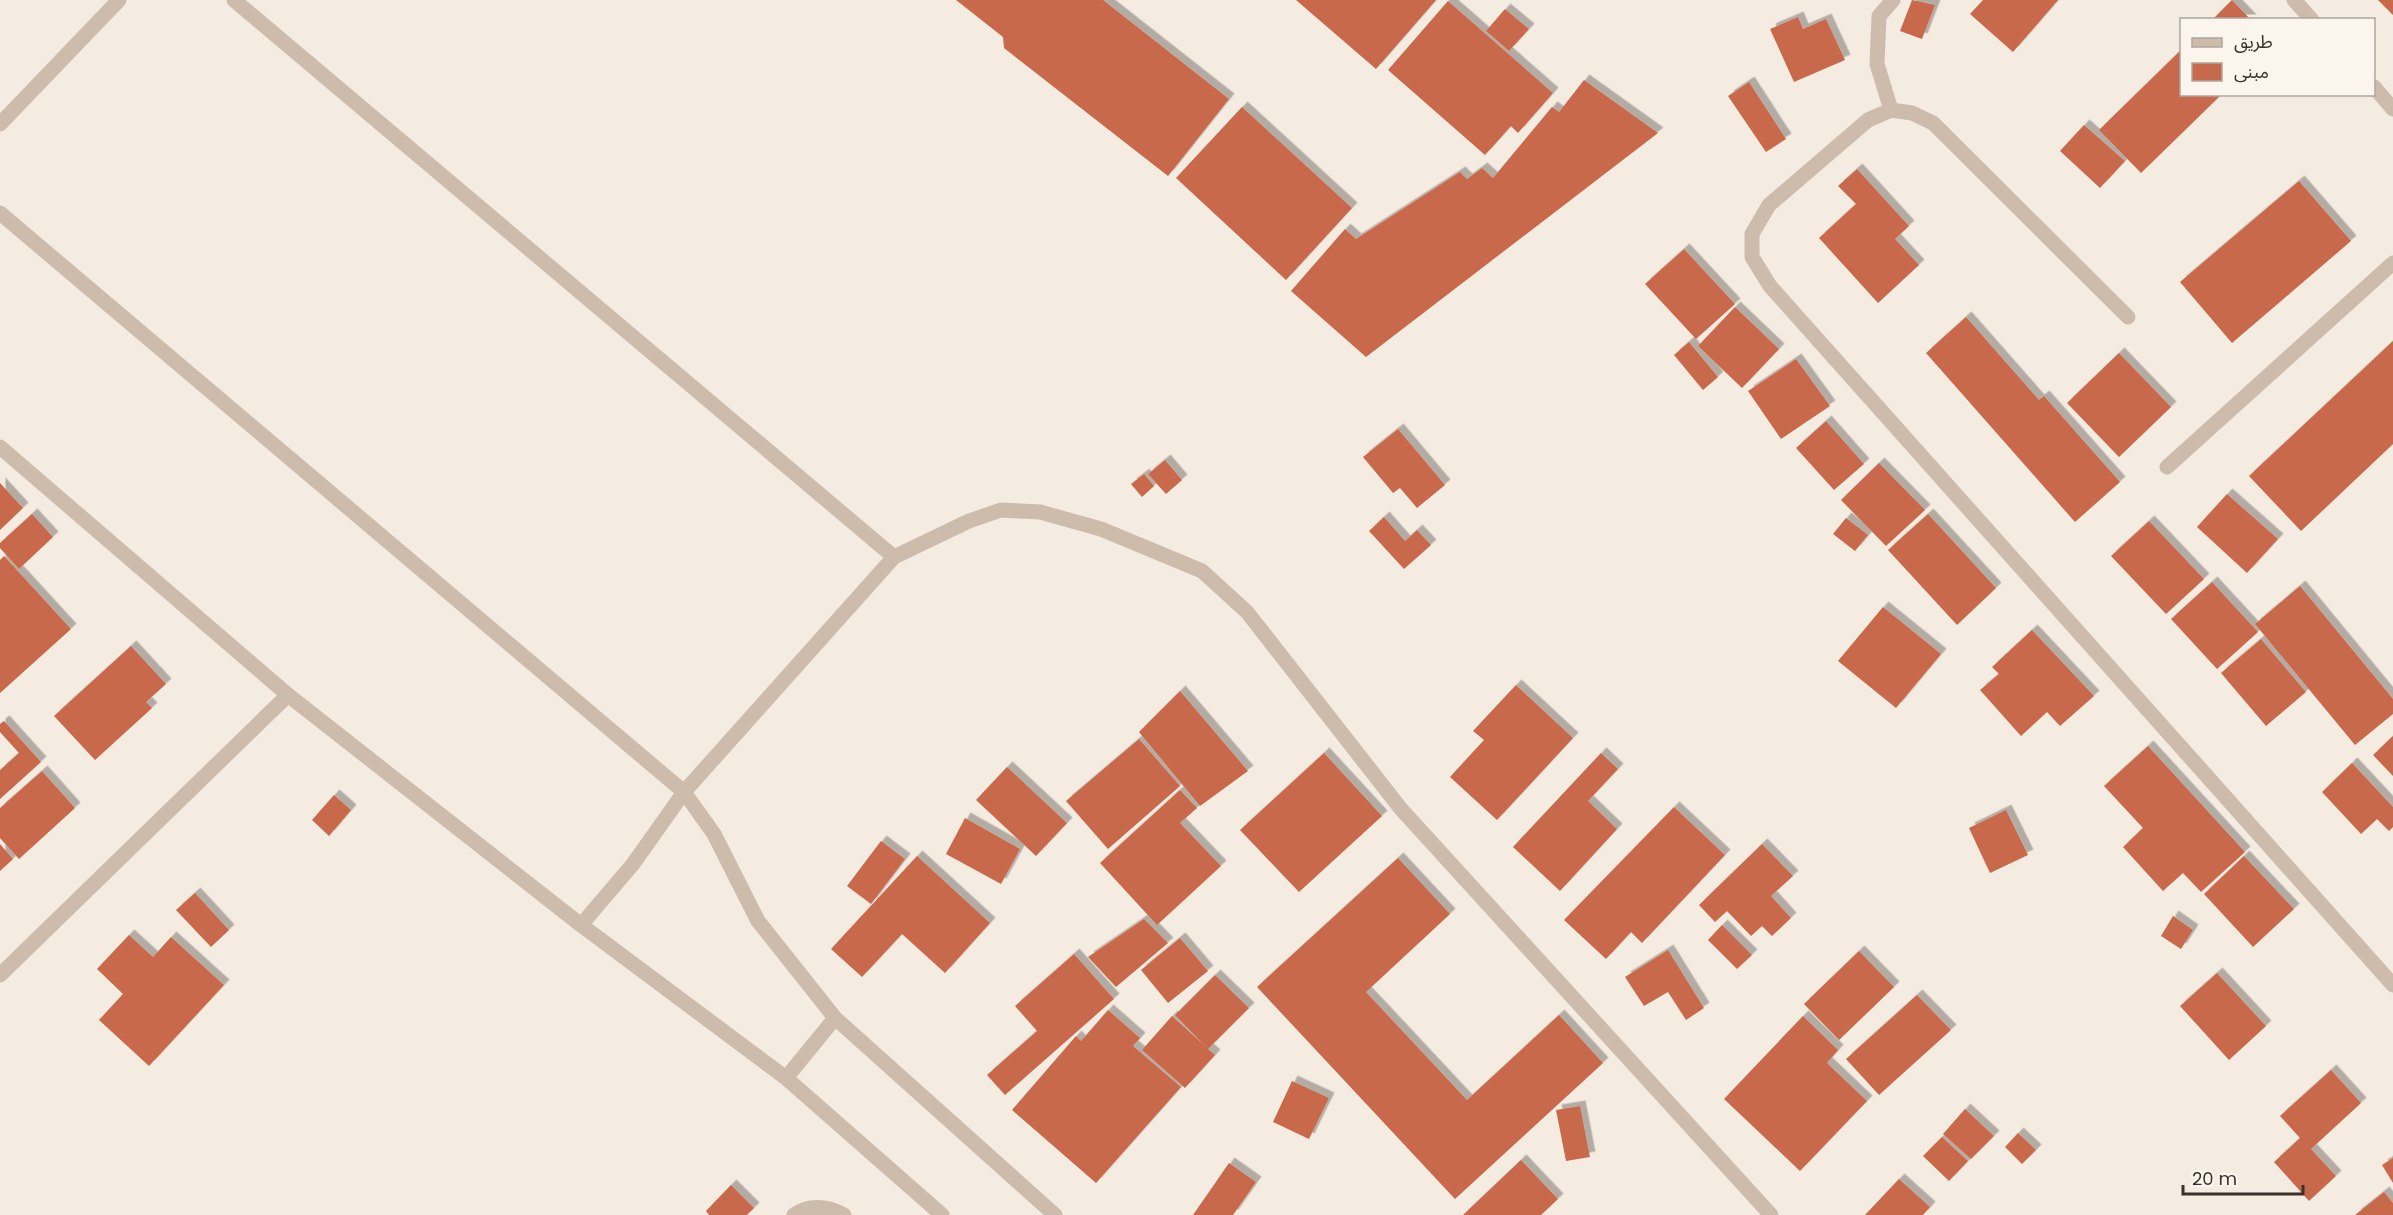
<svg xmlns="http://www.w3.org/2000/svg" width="2393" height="1215" viewBox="0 0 2393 1215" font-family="Poppins,'Noto Sans Arabic',sans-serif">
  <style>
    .building { fill: #c8694b; filter: url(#shadow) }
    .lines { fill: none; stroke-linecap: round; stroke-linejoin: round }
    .minor { stroke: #cdbbac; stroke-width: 15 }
  </style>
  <defs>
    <filter id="shadow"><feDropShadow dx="5.5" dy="-5.5" stdDeviation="0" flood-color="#0004"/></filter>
  </defs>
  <rect width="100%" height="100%" fill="#f4ebe1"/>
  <path class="building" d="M956,0H1103L1229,99L1168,176L1004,48L1003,37Z
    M1296,0H1436L1376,69Z
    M1912,0L1935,5L1922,39L1900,31Z
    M1983,0H2058L2013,52L1970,14Z
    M2232,0L2251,20H2212Z
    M2378,0H2393V15Z
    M1448,1L1553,93L1518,133L1511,126L1485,155L1388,70Z
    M1505,9L1529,29L1509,51L1486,31Z
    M1798,17L1803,29L1826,19L1845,60L1794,82L1770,29Z
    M2182,49V94H2222L2141,173L2099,130Z
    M1584,80L1658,133L1366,357L1291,291L1345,229L1356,239L1460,172L1467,179L1482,168L1493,178L1552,107L1559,112Z
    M1749,82L1786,139L1766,152L1728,96Z
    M1242,107L1352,208L1286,280L1176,178Z
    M2084,125L2125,161L2100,188L2060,151Z
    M1857,169L1909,226L1895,239L1919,265L1878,303L1819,238L1856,204L1838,186Z
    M2299,181L2351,241L2232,343L2180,282Z
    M1684,249L1735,304L1696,339L1645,284Z
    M1735,307L1779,349L1742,388L1698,346Z
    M1966,317L2039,400L2044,396L2120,482L2075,522L1926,353Z
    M2393,341V444L2301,531L2249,476Z
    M1689,342L1718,377L1703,390L1674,355Z
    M2119,353L2171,407L2119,457L2067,403Z
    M1796,359L1830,406L1781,439L1748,391Z
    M1826,421L1864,464L1834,490L1796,448Z
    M1398,429L1445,485L1417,508L1400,488L1393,493L1363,457Z
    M1165,460L1182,480L1166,494L1148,474Z
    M1879,463L1925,510L1886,546L1841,500Z
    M1144,474L1154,486L1142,497L1131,484Z
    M0,483L23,508L0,530Z
    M2227,494L2278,539L2247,573L2197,527Z
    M32,514L53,537L19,569L0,548V543Z
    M1928,514L1996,588L1957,625L1888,550Z
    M1384,517L1405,541L1417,530L1431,545L1404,569L1369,531Z
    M1846,518L1868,535L1855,551L1833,534Z
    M2149,521L2204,579L2166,614L2111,556Z
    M4,556L71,629L0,693V560Z
    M2212,582L2258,632L2217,669L2171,619Z
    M2300,586L2393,699V714L2355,745L2255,624Z
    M1883,607L1941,654L1896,708L1838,661Z
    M2032,630L2094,696L2060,726L2047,712L2021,736L1980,690L1999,674L1992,667Z
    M2261,639L2306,692L2266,726L2221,673Z
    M131,646L166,684L146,702L152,708L95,760L54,716Z
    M1516,685L1573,738L1497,820L1450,777L1484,740L1473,731Z
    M1180,691L1248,771L1200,806L1139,732Z
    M4,721L41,762L0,799V770L19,753L0,732V724Z
    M2393,736V776L2373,755Z
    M1139,739L1180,786L1108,849L1066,801Z
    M2148,746L2245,852L2201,892L2183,873L2163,891L2123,847L2143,828L2104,786Z
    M1324,753L1382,816L1299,892L1240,830Z
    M1601,753L1618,769L1588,801L1617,829L1560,891L1513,847Z
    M2352,763L2393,807V827L2389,831L2377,819L2361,834L2322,792Z
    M1007,767L1067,823L1036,856L976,800Z
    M42,771L75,808L19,859L0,838V808Z
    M1180,790L1197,808L1180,823L1221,866L1157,925L1100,863Z
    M334,795L351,810L329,836L312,820Z
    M1674,807L1725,855L1642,943L1631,932L1606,959L1564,920Z
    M2006,810L2028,855L1990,873L1969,828Z
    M965,818L1020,849L1001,884L946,854Z
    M881,841L905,859L871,904L847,886Z
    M0,844L13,859L0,871Z
    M1762,844L1793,876L1771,896L1791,918L1772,936L1762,926L1751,936L1727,911L1715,922L1699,905Z
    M917,856L990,923L945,973L902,934L862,977L831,949Z
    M2244,856L2294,909L2253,947L2204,894Z
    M1398,858L1450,914L1366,992L1467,1100L1559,1015L1603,1063L1455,1199L1257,987Z
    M195,893L229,930L211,947L176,910Z
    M2173,916L2193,930L2181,949L2161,936Z
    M1144,919L1168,943L1116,987L1088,957Z
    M1722,925L1752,955L1737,969L1708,940Z
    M129,935L153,957L171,937L224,985L149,1066L99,1020L123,994L97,969Z
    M1180,938L1208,971L1168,1003L1141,970Z
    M1668,950L1704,1008L1686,1020L1668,992L1644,1006L1625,977Z
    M1859,951L1894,987L1839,1040L1804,1004Z
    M1074,954L1114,999L1005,1095L987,1075L1037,1031L1015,1006Z
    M2217,973L2266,1026L2229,1060L2180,1006Z
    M1215,975L1249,1008L1208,1049L1215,1055L1185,1088L1142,1050L1172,1016L1205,1046L1175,1015Z
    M1917,995L1951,1030L1879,1095L1846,1059Z
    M1108,1010L1140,1038L1133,1046L1181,1087L1096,1183L1012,1110L1076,1036L1081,1041Z
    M1803,1016L1838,1050L1827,1063L1867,1101L1800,1171L1724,1099Z
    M2331,1070L2361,1103L2311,1149L2336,1176L2309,1201L2274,1162L2300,1138L2280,1116Z
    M1292,1081L1329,1098L1309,1139L1273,1122Z
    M1580,1106L1590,1157L1566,1161L1556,1110Z
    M1965,1109L1994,1136L1971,1159L1943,1134Z
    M2018,1133L2036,1150L2022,1164L2005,1147Z
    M1942,1137L1968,1161L1949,1181L1923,1156Z
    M2393,1158V1183L2382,1165Z
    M1521,1160L1558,1199L1541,1215H1463Z
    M1229,1163L1256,1182L1233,1215H1193Z
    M1899,1179L1930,1207L1923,1215H1865Z
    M731,1185L754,1208L747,1215H709L706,1211Z
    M2384,1192L2393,1203V1215H2355Z"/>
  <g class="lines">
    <path class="minor" d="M234,0L894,557
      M2294,0L2312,20
      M2374,87L2393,109
      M1891,110L1877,64L1879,16L1893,0
      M0,124L119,0
      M0,213L684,792L714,834L758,921L835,1018L786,1078
      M2128,317L1933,123L1912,113L1891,110L1868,120L1769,205L1752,234V257L1770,286L2393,985
      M0,447L288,695L581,925L786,1078L942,1215
      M2167,467L2393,263
      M581,925L633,864L684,792L894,557L969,521L1001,510L1040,512L1101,529L1202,571L1247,612L1401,809L1771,1215
      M0,975L288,695
      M835,1018L1055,1215
      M794,1215C809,1204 828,1206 844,1215"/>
  </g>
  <rect x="2180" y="18" width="195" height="78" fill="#fbf5ee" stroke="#aea6a0" stroke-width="1.5"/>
  <rect x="2192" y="38" width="30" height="9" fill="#cdbbac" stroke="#aea6a0" stroke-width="1.5"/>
  <text x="2234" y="48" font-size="18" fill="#3b302b">طريق</text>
  <rect x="2192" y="63" width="30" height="18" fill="#c8694b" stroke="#aea6a0" stroke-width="1.5"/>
  <text x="2234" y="78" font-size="18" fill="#3b302b">مبنى</text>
  <path d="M2183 1185v9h120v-9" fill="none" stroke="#3b302b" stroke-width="3"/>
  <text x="2192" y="1185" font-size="18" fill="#3b302b" stroke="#fbf5ee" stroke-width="4.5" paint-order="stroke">20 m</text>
</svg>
